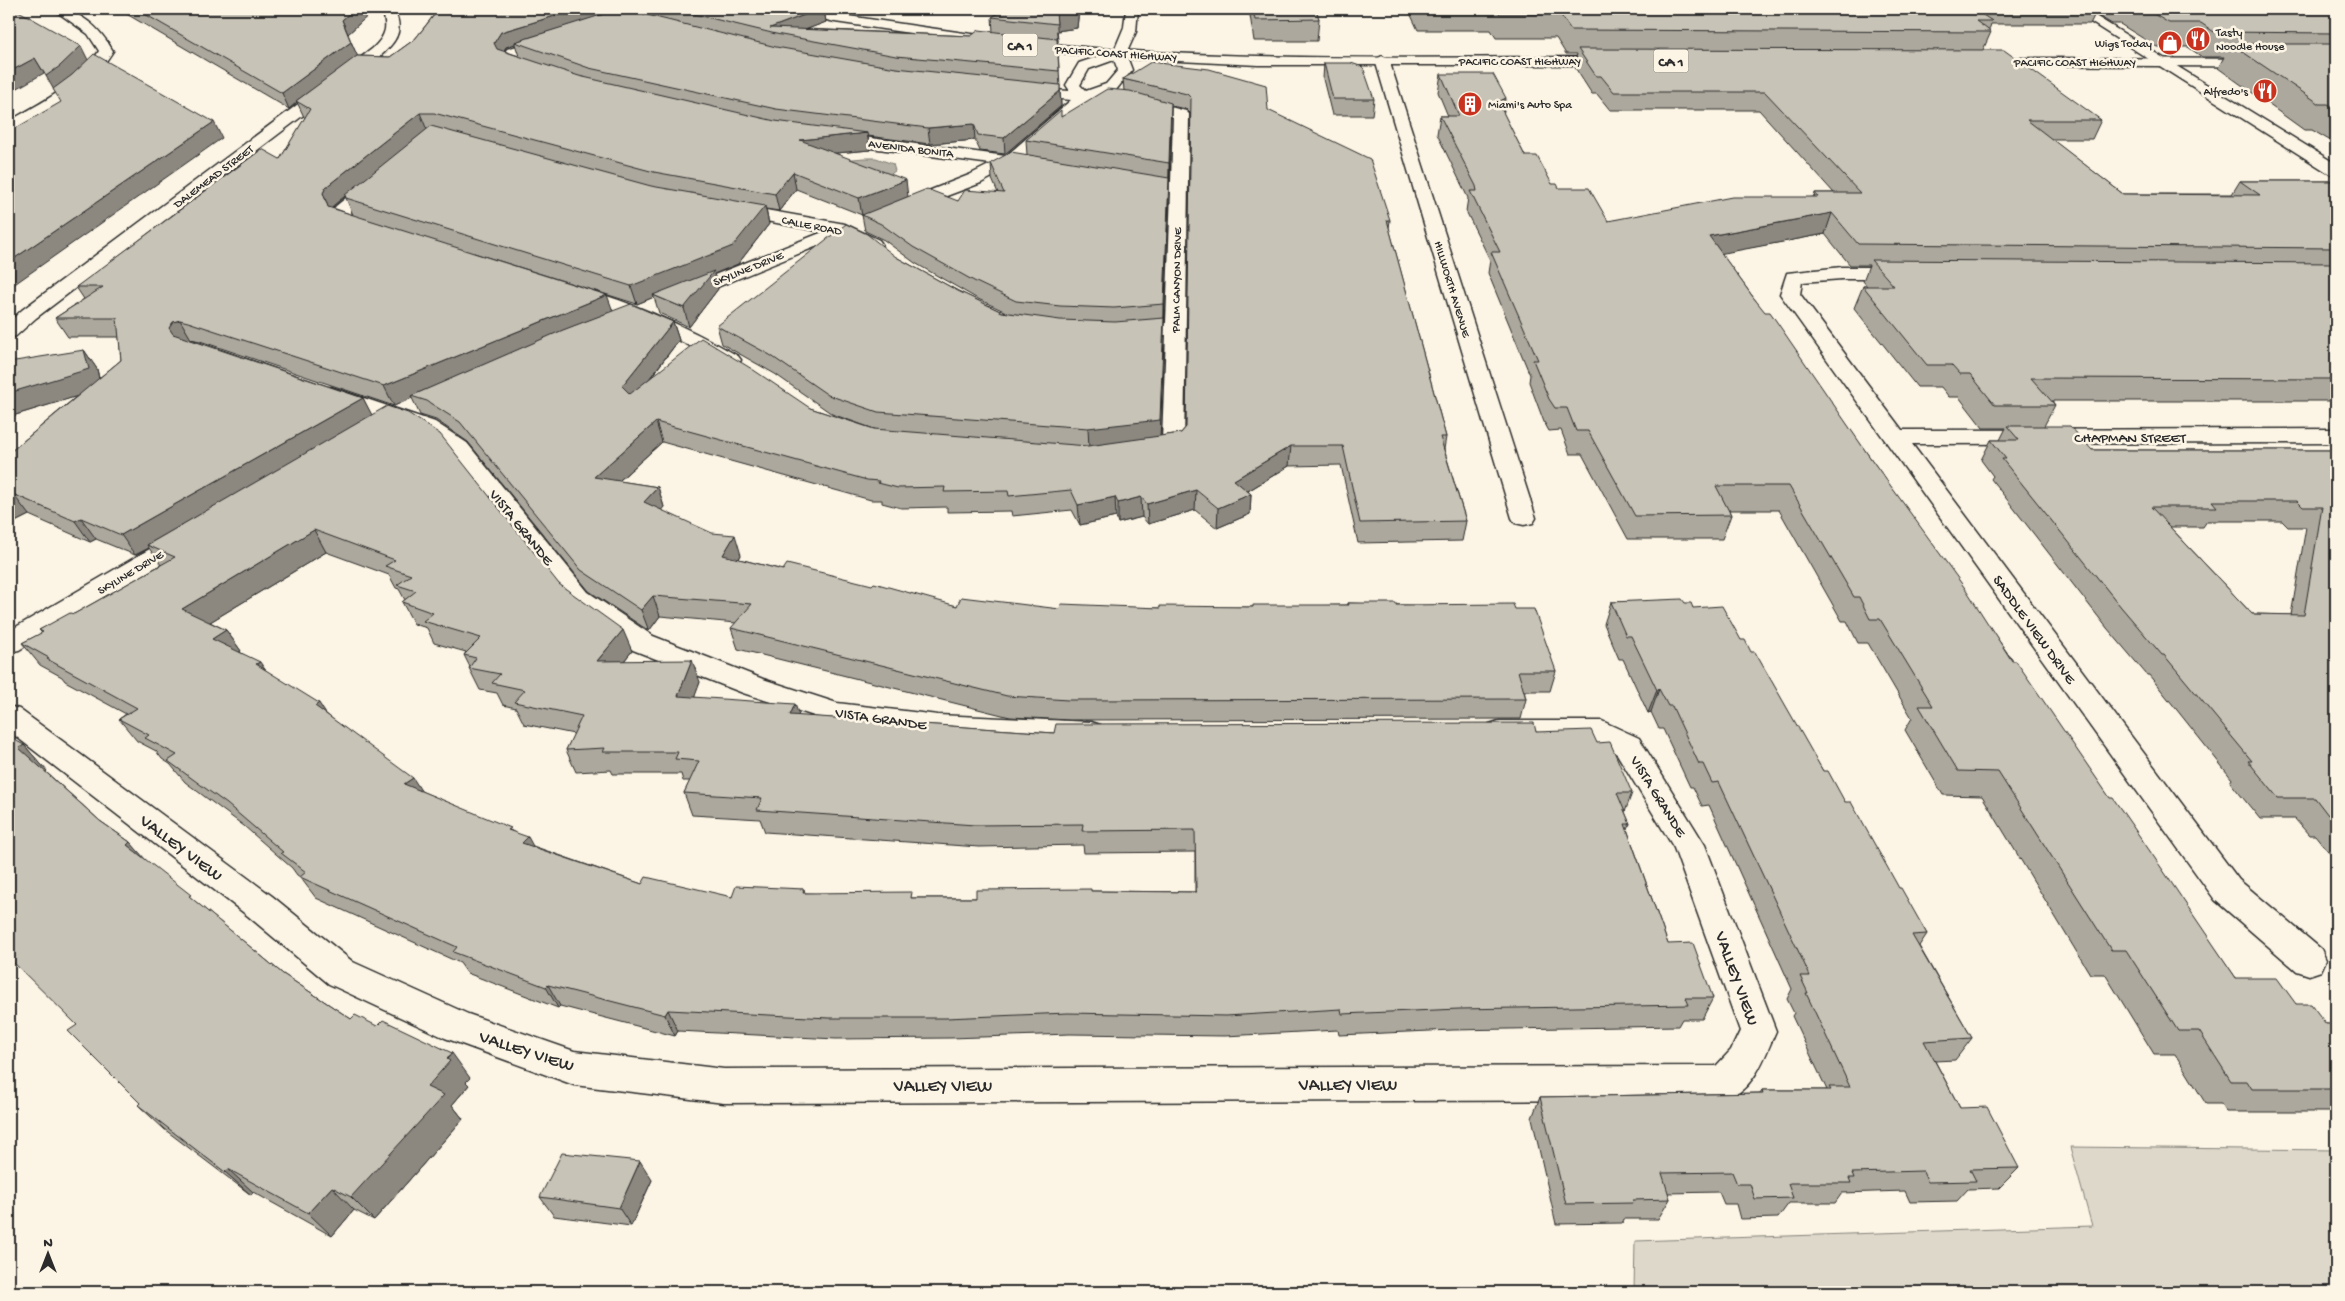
<svg xmlns="http://www.w3.org/2000/svg" width="2345" height="1301" viewBox="0 0 2345 1301" font-family="'Gochi Hand',sans-serif">
  <style>
    .green { fill: #ded8ca; stroke: #84827a }
    .water { fill: #b4b0a5; stroke: #7d7b74 }
    .lines { fill: none; stroke-linecap: round; stroke-linejoin: round }
    .minor-casing { stroke: #2b2b2b; stroke-width: 3 }
    .highway-casing { stroke: #2b2b2b; stroke-width: 3 }
    .minor { fill: #fcf5e5; fill-rule: evenodd }
    .highway { fill: #fcf5e5; fill-rule: evenodd }
    .wall { fill: #aca89d; stroke: #2b2b2b; fill-rule: evenodd }
    .shaded-wall { fill: #8c8880; stroke: #2b2b2b }
    .building { fill: #c8c3b7; stroke: #2b2b2b; fill-rule: evenodd }
    .labels { text-anchor: middle; stroke-width: 5; stroke-linejoin: round; paint-order: stroke }
    .far-poi-label { font-size: 12px; fill: #2b2b2b; stroke: #fcf5e5; text-anchor: start }
    .far-street-label { font-size: 12px; fill: #2b2b2b; stroke: #fcf5e5 }
    .shield { fill: #fcf5e5; stroke: #6a6863; stroke-width: 1 }
    .shield-label { font-size: 14px; font-weight: bold; fill: #2b2b2b }
    .street-label { font-size: 15px; fill: #2b2b2b; stroke: #fcf5e5 }
    .near-street-label { font-size: 18px; fill: #2b2b2b; stroke: #fcf5e5 }
  </style>
  <rect width="100%" height="100%" fill="#fcf5e5"/>
  <filter id="ink" filterUnits="userSpaceOnUse"><feTurbulence type="fractalNoise" baseFrequency=".02" numOctaves="2"/><feDisplacementMap in="SourceGraphic" scale="10" xChannelSelector="R" yChannelSelector="G"/><feConvolveMatrix kernelMatrix="1 2 1 2 8 2 1 2 1" color-interpolation-filters="sRGB"/></filter>
  <g filter="url(#ink)">
    <path class="green" d="M2070,1147L2336,1150V1292H1634L1635,1241L2092,1226Z"/>
    <path class="water" d="M864,158H876L893,164L895,171L885,178L842,160Z"/>
    <g class="lines">
      <defs>
        <path id="minor" d="M53,9C80,9 100,28 113,51C94,82 68,100 37,118C28,123 19,129 9,132V121C43,102 78,85 99,51L88,34Z
          M381,9H393C407,32 393,45 376,60L36,318L16,336L9,338V322L22,310L372,49C386,36 389,26 381,9Z
          M1126,9H1138L1136,32L1126,54L1132,70L1116,90L1105,94L1131,97L1186,111L1189,114L1184,446L1181,451L1146,457L1138,455L1135,450L1138,445L1162,441L1166,335L1126,338L1119,336L1116,332L1119,328L1166,323L1171,192L1133,186L1127,185L1125,181L1127,177L1133,176L1171,182L1173,117L1131,105L1087,101L1022,159L1039,162L1041,165L1039,168L1033,170L1011,167L981,183L904,212L898,211L895,207L898,203L969,175L991,164L833,143L827,141L825,138L827,135L833,133L1006,156L1071,100L1023,95L1018,94L1016,91L1018,88L1070,91L1066,85L1079,63L1114,51L1124,27ZM1114,60L1118,70L1106,84L1086,91L1080,85L1089,69Z
          M2070,9H2084L2336,164V176L2330,174Z
          M554,35L559,36L561,39L559,42L517,55L516,57L541,66L543,69L541,72H531L503,62L501,59L507,49Z
          M1382,56L1389,60L1536,518L1533,523L1524,525L1515,523L1512,518L1375,60Z
          M378,176L384,177L386,181L384,185L351,211L352,217L376,224L379,228L376,232L370,233L338,224L333,210L336,206L372,177Z
          M732,204L845,224L879,240L882,244L879,248H867L842,236L688,299L681,301L674,299L671,295L674,291L823,232L726,213L723,209L726,205Z
          M1842,267H1903L1910,269L1912,273L1910,277L1903,279H1842L1802,282L1800,294L1902,430L2336,429V443L1912,444L2239,880L2321,949L2326,960L2321,971L2309,975L2297,971L2215,900L1780,294L1787,273Z
          M576,287C634,302 687,327 738,356L741,360L738,364L731,366L724,364C671,334 627,316 569,297L566,293L569,289Z
          M331,387L435,422L467,443L588,592L653,636L763,679L837,703L938,715L1091,722L1101,725L1106,733L1101,741L1091,744L938,737L836,723L743,693L633,650L570,604L451,453L419,432L323,398L320,393L323,388Z
          M188,529L197,532L200,537L197,542L19,650L9,652V631L179,532Z
          M9,706L19,709L272,896L353,962L468,1014L574,1051L724,1069L1716,1066L1731,1050L1740,1031L1674,848L1617,754L1597,743H1499L1489,740L1484,732L1489,724L1499,721H1602L1639,738L1705,845L1776,1031C1764,1058 1755,1089 1725,1100L724,1103L574,1085L445,1038L329,984L248,916L9,731Z"/>
        <path id="highway" d="M792,9H813L835,14C929,28 1023,43 1119,50C1283,61 1448,57 1612,57L1619,61L1612,65H1258L1119,58L1026,50L835,22L793,12Z
          M1983,58L2336,59V67L1978,65L1976,62L1978,59Z"/>
      </defs>
      <use href="#minor" class="minor-casing"/>
      <use href="#highway" class="highway-casing"/>
      <use href="#minor" class="minor"/>
      <use href="#highway" class="highway"/>
    </g>
    <path class="wall" d="M118,9H375L348,34L357,56L390,57L415,39L437,11L435,9H859L846,14L824,9L826,22L807,29L971,36L993,32L992,17L1004,9H1079L1077,28L1057,31L1061,106L1005,154L980,151L975,140L930,144L868,136L870,150L836,153L908,197L958,201L998,193L992,179L991,163L1027,155L1026,140L1061,117L1124,91L1123,79L1268,110L1390,220L1389,228L1446,437L1444,449L1466,521L1462,541L1358,543L1341,465L1289,466L1248,491L1251,494L1250,514L1217,528L1195,510L1148,524L1142,517L1118,523L1116,517L1080,525L1072,510L1012,516L1011,511L947,512V507L901,508L882,503V500H871L662,442L619,481L658,487L664,507L661,510L741,555L739,559L783,570L957,606L1060,609L1253,607L1348,605V603L1515,609L1556,671L1550,691H1524L1526,699L1521,719L1070,720L1010,717L738,649L731,628L736,623L660,616L649,631L589,591L468,442L436,420L420,415L412,398L394,406L200,341L191,339L363,398L371,415L559,584L632,651L624,661L700,682L694,697L799,716L1054,733L1536,732L1597,743L1632,793L1625,812L1630,824L1627,829L1668,944L1713,998L1702,1019H1682L1678,1026L1453,1030L1339,1035L1338,1030L1225,1036L1070,1034L951,1038L836,1039L678,1031L675,1036L560,1006L558,1008L467,973L460,963L316,898L300,877L297,875L292,868L244,826L185,782L170,764L162,759L156,751L137,741L119,719L126,714L65,681L62,677L40,665L22,643L42,633L39,630L74,614L161,565L149,548L135,555L96,539L90,542L29,515L9,525V453L77,396L9,417L84,350L97,369L99,378L121,360L119,337H68L55,318L84,299L76,287L280,159L305,118L304,117L297,102L289,109ZM515,44L519,56L504,51L506,47ZM1171,106L1186,109L1191,114L1186,427L1181,433L1160,436L1169,194ZM796,189L862,215L865,231L884,240L915,263L976,298L1006,312H1002L958,291L896,257L717,326L722,344L775,374L832,414L877,430L810,408L649,380L679,340L673,322L612,311L474,253L637,304L654,297L659,313L689,327L718,289L714,274L738,264L769,224L766,209L779,211ZM345,196L346,198L353,215L333,208L334,205ZM326,552L389,575L396,588L399,589L405,600L402,602L414,624L427,628L434,643L466,652L464,655L470,667L469,668L480,690L497,693L503,705L516,708L524,724L574,734L566,750L576,772L611,770L613,774H681L683,781H690L684,793L692,815L760,819L765,832L979,847L1083,845L1084,853L1195,852V892L1091,891L976,898H913L805,893L804,889L732,897L642,884L533,846L512,831L421,791L325,713L240,652L241,651L226,630L210,622Z
      M1249,9H1316L1319,19L1317,41H1254Z
      M1408,9H2336V144L2312,130H2304L2218,68L2224,57H2202L2188,47H2157L2120,24H2112L2095,14L2090,24H1991L1989,30L1991,32L1983,50L2101,120L2092,139H2051L2123,194H2232L2240,181H2336V401H2052L2055,405L2044,426L2092,450H2336V861L2315,835H2309L2295,819H2260L2230,782L2232,779L2149,675H2147L2107,628L1991,479L1993,476L1981,460L1991,440H2000L2006,428H1983L1959,397H1949L1941,387H1917L1854,308L1863,286H1867L1863,281L1869,265H1850L1825,234L1721,253L1869,456L2236,978L2296,1004L2326,1024L2336,1025V1112H2226L2221,1104H2206L2175,1054H2154L2105,974H2090L1982,796L1943,795L1905,730L1912,718L1868,643H1858L1847,621H1842L1779,510H1729L1731,515L1722,539H1628L1582,454H1570L1561,430L1549,431L1544,422L1529,382L1530,375L1488,273L1490,260L1466,211L1468,198L1437,134L1440,116H1448L1438,92L1441,74L1503,113L1525,156L1552,184L1608,221L1814,197L1815,193H1834L1759,110H1610L1597,94H1592L1574,66L1577,54H1566L1556,38H1496L1491,30H1418ZM2207,521H2282L2288,527H2306L2291,615L2252,614L2170,527H2203Z
      M1324,63L1374,99L1372,115H1332L1323,79Z
      M1611,602L1685,603L1693,608L1741,640L1823,771L1845,802L1927,934L1919,946L1972,1038L1955,1060L1935,1061L1960,1108L2019,1168L1999,1188L1968,1189L1957,1201L1910,1202L1905,1191L1842,1193L1835,1203H1789L1778,1218L1740,1219L1736,1204H1724L1719,1192L1668,1193L1670,1199L1658,1219H1624L1622,1223L1556,1224L1532,1118L1540,1097L1760,1093L1762,1090H1827L1792,1016L1794,1013L1787,999L1792,989L1709,805L1702,806L1693,787H1690L1663,729H1659L1651,712L1648,713L1623,659H1619L1604,624Z
      M24,745L47,771L46,772L100,821L130,842L144,859L283,974L351,1019L470,1078L466,1082L469,1085L452,1105L463,1119L374,1220L354,1210L332,1236L253,1192L251,1195L164,1129L138,1105L140,1103L77,1025Z
      M652,1180L631,1226L554,1216L540,1197Z"/>
    <path class="shaded-wall" d="M354,9H375L348,34L342,20Z
      M578,9H624L515,42V44L506,47L499,58L494,43L501,32Z
      M820,9H824L826,22L789,36L770,28Z
      M846,9H859L846,14Z
      M1076,9H1079L1077,28L1057,31L1058,42L1056,12Z
      M351,42L358,57L296,101L297,102L289,109L282,93Z
      M81,46L89,62L55,92L46,76Z
      M35,58L44,73L9,93V72Z
      M1060,91L1061,106L1005,154L1004,138Z
      M1506,98L1503,116L1498,102Z
      M1171,103V118L1169,180V163Z
      M420,113L427,130L334,205L331,211L328,207L323,193L326,187Z
      M214,122L222,138L9,288V262Z
      M974,124L975,140L930,144L928,128Z
      M867,133L870,150L803,156L800,140Z
      M793,172L796,189L779,211L775,194Z
      M1169,178V194L1164,321V304Z
      M906,180L908,197L862,216L859,198Z
      M765,206L769,224L738,264L714,274L718,289L689,327L684,308L653,295L654,297L637,304L631,286Z
      M1832,213L1825,234L1703,257L1709,236Z
      M607,295L614,314L411,396L412,398L394,406L384,386Z
      M1164,318V337L1160,439L1089,448L1088,428Z
      M180,320L191,339L184,341L180,347L169,328L173,322Z
      M673,322L679,340L629,405L622,386Z
      M84,350L97,369L101,389L9,417V393Z
      M363,398L373,417L147,545L149,548L135,555L121,535Z
      M656,422L662,442L601,497L594,477Z
      M1291,446L1289,466L1233,500L1234,480Z
      M658,487L664,507L651,522L644,502Z
      M1196,490L1195,510L1148,524L1147,504Z
      M13,494L29,515L9,525V496Z
      M1251,494L1250,514L1217,528L1218,508Z
      M1115,497L1116,517L1080,525L1078,505Z
      M1141,497L1142,517L1118,523V503Z
      M81,518L96,539L90,542L75,521Z
      M314,530L326,552L197,630L182,609Z
      M735,535L741,555L729,576L723,555Z
      M653,596L660,616L649,631L641,610Z
      M226,630L241,651L227,661L212,639Z
      M623,630L632,651L606,683L597,661Z
      M692,660L700,682L687,718L678,696Z
      M260,662L274,683L256,664Z
      M1659,689L1651,712L1648,713L1657,690Z
      M319,703L333,725L315,706Z
      M795,704L802,725L790,715Z
      M24,745L47,771L42,774L19,748Z
      M413,778L427,800L404,784Z
      M528,837L540,859L522,843Z
      M130,842L153,868L127,845Z
      M548,985L560,1006L558,1008L546,987Z
      M668,1010L678,1031L675,1036L665,1015Z
      M452,1053L470,1078L466,1082L469,1085L452,1105L463,1119L374,1220L351,1197L427,1087L447,1059Z
      M640,1161L652,1180L631,1226L619,1208Z
      M228,1169L253,1192L251,1195L225,1172Z
      M332,1187L354,1210L332,1236L308,1213Z"/>
    <path class="building" d="M9,9H15L81,46L60,66L46,76L35,58L9,72Z
      M136,9H354L342,20L351,42L282,93Z
      M439,9H578L501,32L494,43L497,49L579,76L775,121L867,133L800,140L906,180L859,198L793,172L775,194L654,172L434,113H420L326,187L323,193L328,207L607,295L384,386L188,322L180,320L173,322L169,328L173,334L363,398L121,535L81,518L75,521L13,494L9,496V453L121,360L117,318H55L103,287H76L262,149L280,159L310,109L296,101L357,56L390,57L415,39Z
      M620,9H623L776,47L896,68L1060,85V91L1004,138L978,135L974,124L928,128L776,109L589,68L515,42Z
      M673,9H820L770,28L971,36L979,30L1057,39L1059,71L896,56L776,34Z
      M1004,9H1076V10L1056,12L1057,24L992,17Z
      M1253,9H1316L1319,19L1255,20Z
      M1496,9H1974L1992,21H1976L1991,32L1571,30L1560,14H1500Z
      M2145,9H2336V33L2214,32L2201,23H2169Z
      M2231,44H2336V108L2328,104H2320Z
      M1578,49L2004,50L2101,120H2027L2123,194L2260,195L2240,181H2336V248L1858,244L1832,213L1709,236L1753,297L1765,312H1770L1869,456L1967,591L2012,661H2016L2110,798H2113L2154,857L2236,978H2277L2296,1004H2311L2326,1024H2336V1089H2252L2247,1081H2231L2199,1031H2178L2126,950H2111L1998,772L1958,771L1919,706H1933L1880,619H1870L1859,597H1854L1789,486H1716L1731,515L1635,516L1588,431H1576L1567,408H1555L1549,399L1533,360H1538L1491,252H1500L1470,191H1477L1476,186L1440,116H1459L1441,74H1493L1506,98L1498,102L1525,156H1537L1552,184H1557L1559,188H1589L1608,221L1732,197H1818L1815,193H1860L1765,92H1614L1601,76H1596Z
      M94,54L214,122L9,262V132L61,102L53,89L72,75Z
      M1151,62L1209,69L1266,85L1268,110L1370,159L1390,220H1387L1446,437H1440L1466,521L1360,523L1343,446H1291L1234,480L1251,494L1218,508L1196,490L1147,504L1141,497L1118,503L1115,497L1078,505L1071,490L1009,496L1008,491L944,492L945,487L898,488L878,483L879,481L867,480L656,422L594,477L658,487L644,502L712,533L735,535L723,555L783,570L787,564L872,585L874,583L957,606L961,597L1060,609L1061,604L1160,608V606L1253,607V605H1349L1348,603H1396V605L1513,604L1515,609H1534L1556,671H1518L1526,699L1068,700L1007,696L731,628L752,604L653,596L641,610L581,570L460,422L427,401L411,396L563,330L631,304L673,322L622,386L630,394L701,338L752,369L810,408L874,429L1088,446L1181,433L1186,427L1191,98L1187,94L1123,79Z
      M1324,63H1351L1363,67L1374,99H1333Z
      M1107,89L1130,91L1171,103L1169,163L1026,140L1061,110V117Z
      M431,126L651,186L765,206L733,246L631,286L346,198L345,195Z
      M1011,152L1169,178L1164,304L1114,308L1060,306L1016,301L974,281L913,247L881,224L862,215L927,189L958,201L965,190L1004,193L991,163Z
      M846,224L867,234L896,257L958,291L1002,312L1060,320L1115,322L1164,318L1160,420L1088,428L878,412L828,395L770,355L717,326Z
      M1871,260L2336,263V379L2031,378L2055,405H1995L1970,374H1960L1952,365H1927L1863,286H1894Z
      M714,271L684,308L653,295Z
      M84,350L89,369L9,393V362Z
      M387,406L408,413L440,434L559,584L623,630L597,661L692,660L678,696L795,704L790,715L1054,733L1056,724L1534,723L1536,732L1591,730L1597,743L1610,742L1632,793H1617L1630,824H1625L1668,944L1693,943L1713,998H1686L1689,1005L1459,1009L1342,1014L1341,1009L1226,1016L1068,1013L946,1018H829L668,1010L665,1015L548,985L546,987L453,952L457,947L300,877L306,872L281,853L283,852L227,804L168,761L177,755L145,738L149,735L119,719L137,708L47,659L49,658L22,643L43,632L39,630L70,613L74,614L175,557L147,545ZM314,530L395,560L385,566L411,575L397,585L416,591L402,602L433,613L423,621L481,638L464,655L476,658L469,668L500,674L492,683L525,690L514,702L582,716L566,750L605,748L603,752H678L675,759L699,761L684,793L762,798L757,810L975,825L1083,824L1082,831L1195,830L1196,892L1091,891V889L976,890V898H911L912,892L803,893L804,889L736,886L732,897L646,877L642,884L522,843L528,837L508,830L511,828L404,784L413,778L315,706L319,703L256,664L260,662L212,639L226,630L182,609Z
      M2007,426H2070L2092,450H2336V816L2335,815H2328L2315,798H2278L2248,761H2252L2164,655H2162L2121,607L2002,459H2006L1991,440H2019ZM2212,501H2297L2303,507H2322L2304,615L2252,614L2151,507H2217Z
      M1682,599L1685,603H1691L1693,608L1722,606L1741,640H1745L1751,652H1755L1823,771H1828L1845,802H1851L1899,888H1901L1927,934L1912,935L1972,1038L1924,1041L1960,1108L1987,1107L2019,1168L1970,1169L1976,1181L1928,1182L1923,1171L1852,1173L1854,1178H1849L1851,1183H1790L1788,1184L1793,1198L1755,1199L1750,1184H1737L1732,1172L1662,1173L1670,1199L1633,1200L1634,1203L1566,1204L1540,1097L1763,1093L1762,1090H1831L1829,1087H1850L1806,993H1808L1800,976H1810L1719,782L1712,783L1703,764H1699L1672,706H1668L1659,689L1657,690L1631,636H1626L1611,602Z
      M9,737L24,745L19,748L100,821L130,842L127,845L191,895L189,896L283,974L351,1019L355,1015L377,1026L383,1020L452,1053L447,1059L450,1061L427,1087L444,1095L351,1197L332,1187L308,1213L228,1169L225,1172L138,1105L140,1103L68,1031L77,1025L9,958Z
      M562,1153L640,1161L619,1208L540,1197Z"/>
  </g>
  <defs>
    <symbol id="restaurant-disc" viewBox="-11 -11 22 22"><circle r="9.5" fill="#c8321e" stroke="#fcf5e5"/><path d="M-5-6h1v4h1v-4h1v4h1v-4h1v5L-1.5 .5V6h-2V.5L-5-1ZM5-6V6H3V1.5H1.5Q1.5-4 5-6Z" fill="#fff"/></symbol>
    <symbol id="shop-disc" viewBox="-11 -11 22 22"><circle r="9.5" fill="#c8321e" stroke="#fcf5e5"/><path d="M-5-2.5h2.3a2.7 3.5 0 0 1 5.4 0H5L5.5 6h-11ZM-1.5-2.5h3a1.5 2.3 0 0 0-3 0Z" fill="#fff"/></symbol>
    <symbol id="building-disc" viewBox="-11 -11 22 22"><circle r="9.5" fill="#c8321e" stroke="#fcf5e5"/><path d="M-4-6H4V6H1V3H-1V6H-4ZM-2.5-4.3h1.7v1.8h-1.7ZM.8-4.3h1.7v1.8H.8ZM-2.5-1h1.7V.8h-1.7ZM.8-1h1.7V.8H.8Z" fill="#fff"/></symbol>
  </defs>
  <g fill-rule="evenodd">
    <use href="#restaurant-disc" x="2184" y="25" width="28" height="28"/>
    <use href="#shop-disc" x="2156" y="29" width="28" height="28"/>
    <use href="#restaurant-disc" x="2251" y="77" width="28" height="28"/>
    <use href="#building-disc" x="1456" y="90" width="28" height="28"/>
  </g>
  <g class="labels">
    <g class="far-poi-label">
      <text x="2216" y="36">Tasty<tspan x="2216" dy="14">Noodle House</tspan></text>
      <text x="2152" y="47" text-anchor="end">Wigs Today</text>
      <text x="2248" y="95" text-anchor="end">Alfredo's</text>
      <text x="1488" y="108">Miami's Auto Spa</text>
    </g>
    <g class="far-street-label">
      <text transform="translate(1116 53) rotate(4)" y="4">PACIFIC COAST HIGHWAY</text>
      <text x="1520" y="65">PACIFIC COAST HIGHWAY</text>
      <text x="2075" y="66">PACIFIC COAST HIGHWAY</text>
      <text transform="translate(911 148) rotate(7)" y="4">AVENIDA BONITA</text>
      <text transform="translate(213 176) rotate(-37)" y="4">DALEMEAD STREET</text>
      <text transform="translate(812 225) rotate(11)" y="4">CALLE ROAD</text>
      <text transform="translate(748 268) rotate(-22)" y="4">SKYLINE DRIVE</text>
      <text transform="translate(1176 280) rotate(-89)" y="4">PALM CANYON DRIVE</text>
      <text transform="translate(1453 289) rotate(73)" y="4">HILLWORTH AVENUE</text>
      <text transform="translate(130 572) rotate(-31)" y="4">SKYLINE DRIVE</text>
    </g>
    <g class="shield">
      <rect x="1002.5" y="33.5" width="35" height="23" rx="4"/>
      <rect x="1653.5" y="49.5" width="35" height="23" rx="4"/>
    </g>
    <g class="shield-label">
      <text x="1020" y="50">CA 1</text>
      <text x="1671" y="66">CA 1</text>
    </g>
    <g class="street-label">
      <text x="2130" y="442">CHAPMAN STREET</text>
      <text transform="translate(522 527) rotate(51)" y="5">VISTA GRANDE</text>
      <text transform="translate(2035 629) rotate(54)" y="5">SADDLE VIEW DRIVE</text>
      <text transform="translate(881 718) rotate(8)" y="5">VISTA GRANDE</text>
      <text transform="translate(1659 796) rotate(58)" y="5">VISTA GRANDE</text>
    </g>
    <g class="near-street-label">
      <text transform="translate(182 847) rotate(37)" y="6">VALLEY VIEW</text>
      <text transform="translate(1738 978) rotate(70)" y="6">VALLEY VIEW</text>
      <text transform="translate(527 1050) rotate(18)" y="6">VALLEY VIEW</text>
      <text x="1348" y="1090">VALLEY VIEW</text>
      <text x="943" y="1091">VALLEY VIEW</text>
    </g>
  </g>
  <rect width="2345" height="1301" fill="none" stroke="#fcf5e5" stroke-width="30"/>
  <rect x="15" y="15" width="2315" height="1271" fill="none" stroke="#2b2b2b" stroke-width="2" filter="url(#ink)"/>
  <g transform="translate(48 1254)" stroke="#fcf5e5" stroke-width="4" paint-order="stroke">
  <path d="M0-4L9 19L0 12L-9 19Z" fill="#2b2b2b"/>
  <text y="-8" font-size="14" font-weight="bold" text-anchor="middle" fill="#2b2b2b">N</text>
  </g>
</svg>
